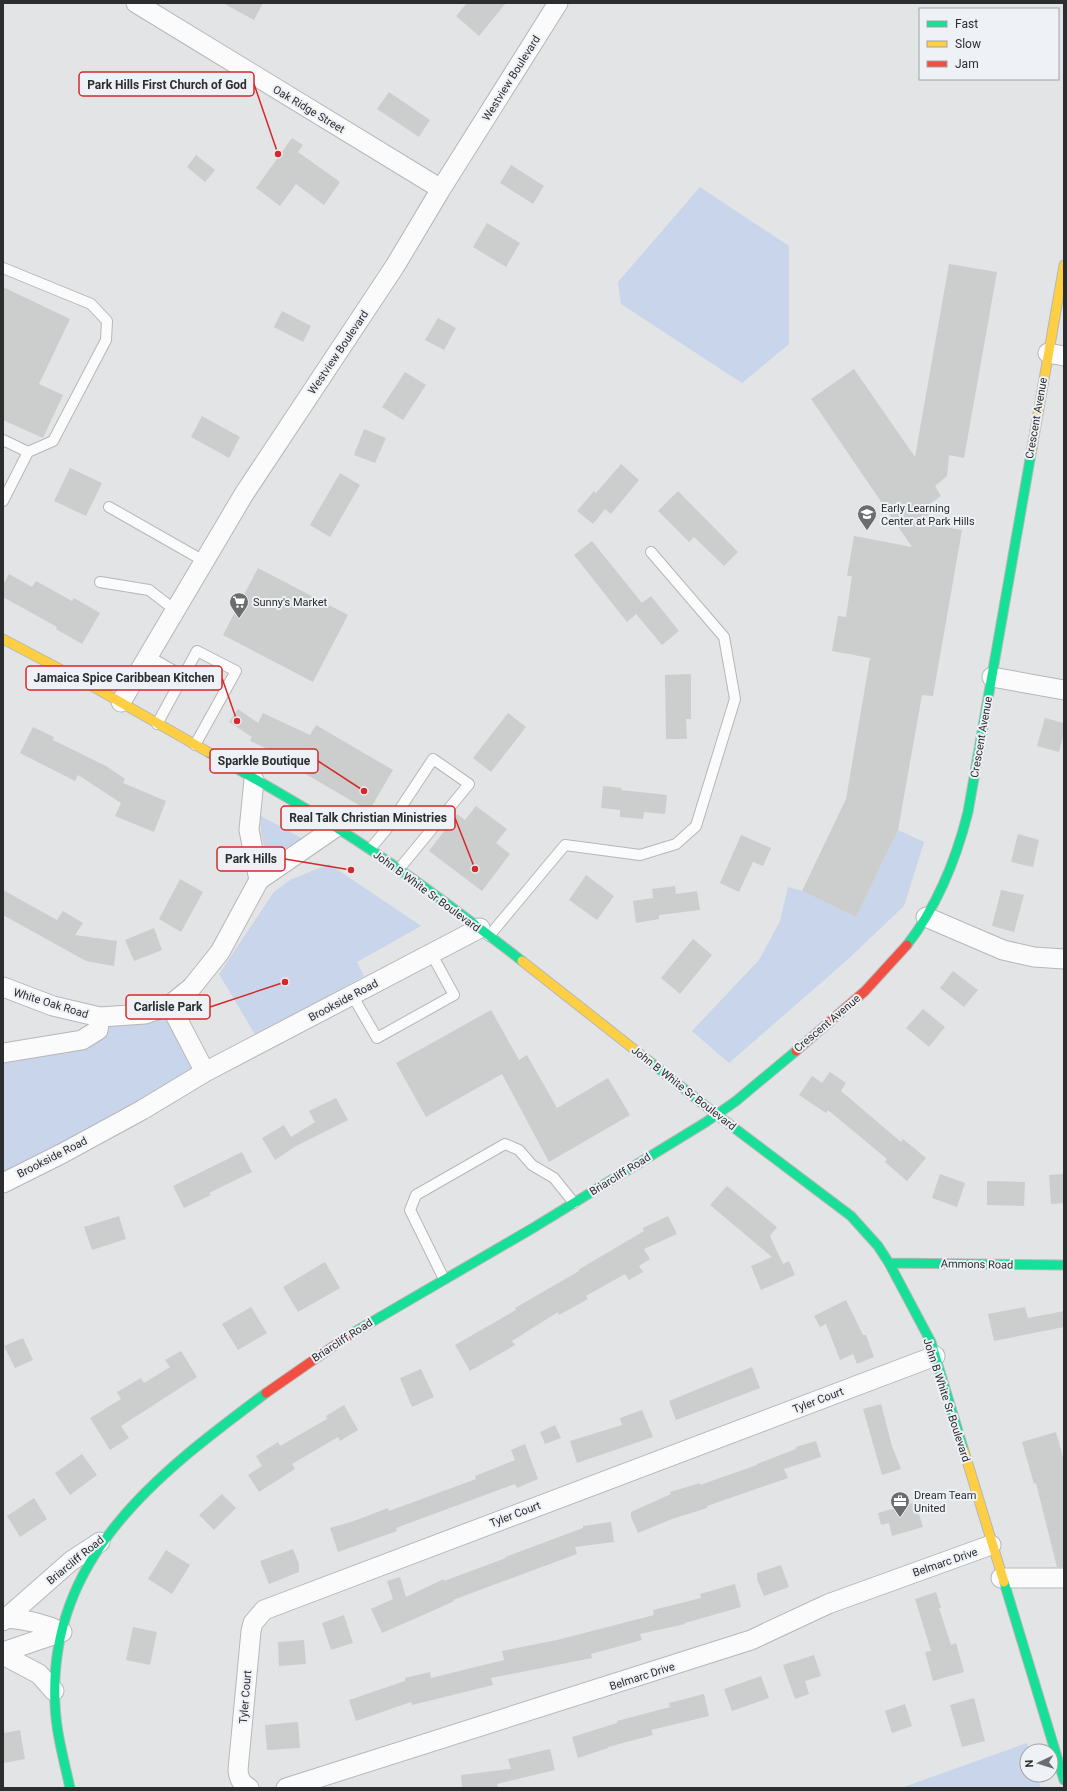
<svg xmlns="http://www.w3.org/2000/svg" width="1067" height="1791" viewBox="0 0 1067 1791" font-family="Roboto,sans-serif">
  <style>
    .green { fill: #c8d5ea }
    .building { fill: #cccdcd }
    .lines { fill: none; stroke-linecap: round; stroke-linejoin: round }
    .lane-casing { stroke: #b6b7b9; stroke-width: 12 }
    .street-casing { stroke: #b6b7b9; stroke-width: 21 }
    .fast-casing { stroke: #b6b7b9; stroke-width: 11 }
    .slow-casing { stroke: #b6b7b9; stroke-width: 11 }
    .jam-casing { stroke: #b6b7b9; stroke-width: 11 }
    .lane { stroke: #fbfbfb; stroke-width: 10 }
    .street { stroke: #fbfbfb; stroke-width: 19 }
    .fast { stroke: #16e098; stroke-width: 9 }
    .slow { stroke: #ffcf43; stroke-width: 9 }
    .jam { stroke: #f24e42; stroke-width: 9 }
    .labels { text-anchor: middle; stroke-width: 4; stroke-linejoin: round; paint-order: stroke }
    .street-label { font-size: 11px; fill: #2c2d2f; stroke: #eef1f5 }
    .poi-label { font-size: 11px; fill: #2c2d2f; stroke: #eef1f5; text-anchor: start }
    .leader { fill: none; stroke: #d62828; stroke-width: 1.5 }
    .callout-dot { fill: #d62828; stroke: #eef1f5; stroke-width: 1.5 }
    .callout { fill: #eef1f5; stroke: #d62828; stroke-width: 1.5 }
    .callout-label { font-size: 12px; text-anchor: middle; font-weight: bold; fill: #2c2d2f }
  </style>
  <rect width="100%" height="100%" fill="#e2e4e6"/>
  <path class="green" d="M700,187L789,246V344L742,383L621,304L618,282Z
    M261,816L303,839C298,844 278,855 271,853C261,851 260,824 261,816Z
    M898,830L924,842L904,906L846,961L729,1063L692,1031L759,960L780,921L788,887L802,891L856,917Z
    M329,864L421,926L357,962L364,976L256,1036L219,974L274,892L290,880Z
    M170,1005L205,1072L3,1183V1052L82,1040L100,1017Z
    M1027,1743L1029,1751H1027V1775H1037L1041,1788H901Z"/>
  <path class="building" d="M223,3H263L254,20Z
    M467,3H506L479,36L456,16Z
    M389,92L430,120L419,137L377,109Z
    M292,138L303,145L298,152L340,182L324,205L296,184L280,206L256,188Z
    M196,155L215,170L205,182L187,167Z
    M511,165L544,186L533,204L500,183Z
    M487,223L520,243L506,267L473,247Z
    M949,264L997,272L964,458L949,455L947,476L935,486L941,496L924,508L937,526L962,530L933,696L922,695L898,830L856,917L802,891L846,799L870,658L832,651L838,616L846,617L852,576H847L854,536L912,547L811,399L854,369L915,457Z
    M3,287L70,319L39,384L63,395L43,438L3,420Z
    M282,311L311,326L303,342L274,327Z
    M438,318L456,328L444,350L425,340Z
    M405,372L426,385L403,420L382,407Z
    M202,416L240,437L229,458L191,437Z
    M364,429L386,438L375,463L354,455Z
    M621,464L639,480L611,514L605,509L593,524L577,511L594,491L596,493Z
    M70,468L102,483L86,516L54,501Z
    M340,473L360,485L330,537L310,525Z
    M678,491L738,552L724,566L694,537L689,542L658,511Z
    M592,541L642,603L651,596L679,631L662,645L636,614L627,622L574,555Z
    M258,568L348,615L313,682L223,635Z
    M9,574L32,587L36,581L72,601L74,598L100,613L82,644L56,629L57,627L3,597V585Z
    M691,674V719H686L687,739H666L665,675Z
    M238,709L258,723L263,713L310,735L316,725L393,770L369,811L292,766L295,762L250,741L252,737L229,722Z
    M508,713L526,727L491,772L473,758Z
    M1045,718L1064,723V733L1059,752L1037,746Z
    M33,727L54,737L53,740L106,766L125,779L123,783L166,801L154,832L115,816L121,803L78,775L75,781L20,753Z
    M603,786L622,788L621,790L667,795L665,814L644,812L643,819L620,817V810L601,808Z
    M476,806L507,829L496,843L510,854L482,891L429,851L457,814L465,820Z
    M1018,834L1039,840L1033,867L1011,862Z
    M741,835L771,848L763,866L753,862L739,892L720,883Z
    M586,875L614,896L597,920L569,900Z
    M180,879L203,892L181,932L159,919Z
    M675,886L676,894L697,891L700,910L659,915V919L636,923L633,901L653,898L652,889Z
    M3,890L57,920L63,911L83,923L75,935L117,941L114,966L86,961L3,915Z
    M1001,890L1024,895L1014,932L992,926Z
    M154,928L162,950L134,961L125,940Z
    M693,939L712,955L680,994L661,978Z
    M953,971L978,990L964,1007L940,988Z
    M923,1009L945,1027L929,1047L906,1028Z
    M491,1010L519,1060L527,1055L557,1108L608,1078L630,1115L549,1162L502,1074L426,1117L396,1063Z
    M830,1072L846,1083L841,1091L901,1142L903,1139L926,1158L907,1181L885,1162L887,1159L828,1110L826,1113L799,1095L812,1076L822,1083Z
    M336,1098L348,1120L296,1146L275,1160L262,1138L284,1125L291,1137L315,1122L309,1111Z
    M242,1152L252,1172L209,1193L211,1195L184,1208L173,1186Z
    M940,1174L965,1183L957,1207L932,1198Z
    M1064,1174V1203L1051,1204L1049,1175Z
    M987,1181L1025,1182L1024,1206L987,1205Z
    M727,1186L777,1227L770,1236L783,1264L789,1261L795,1275L761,1290L751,1266L772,1257L710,1205Z
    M119,1216L126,1239L92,1250L84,1227Z
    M668,1216L677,1234L644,1249L650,1259L639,1266L643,1272L629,1280L625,1274L586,1296L588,1299L559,1315L558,1312L512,1341L515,1345L470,1371L455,1345L516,1310L515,1308L579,1271L578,1270L644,1231L643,1228Z
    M325,1262L340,1288L298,1312L283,1287Z
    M846,1300L863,1335H866L874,1357L857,1364L853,1354L840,1360L826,1324L820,1327L814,1316Z
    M251,1307L267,1333L238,1350L222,1324Z
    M1025,1307L1028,1318L1064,1311V1327L994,1341L988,1314Z
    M23,1338L33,1360L15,1368L4,1346Z
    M181,1351L197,1377L121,1426L129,1438L110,1450L90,1418L121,1399L117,1392L141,1378L144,1383L170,1367L165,1360Z
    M752,1367L760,1388L676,1420L669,1401Z
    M421,1369L434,1397L412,1407L400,1378Z
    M881,1404L892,1446L901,1469L882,1475L863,1409Z
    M344,1405L358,1430L340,1441L338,1437L292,1464L295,1469L259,1492L248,1475L262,1466L256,1456L278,1442L280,1446L327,1419L326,1416Z
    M642,1410L653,1437L577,1463L570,1441L622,1425L620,1418Z
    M555,1425L561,1438L545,1444L540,1432Z
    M1056,1432L1064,1461V1567H1057L1036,1483L1034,1484L1022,1442Z
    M816,1441L821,1457L784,1469L788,1478L707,1506V1508L672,1519L638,1533L631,1517V1512L671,1494L670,1492L700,1483V1485L757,1465V1464L796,1449V1447Z
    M525,1444L538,1479L517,1488L515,1484L396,1528L397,1531L338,1552L330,1528L354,1521L388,1508L389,1511L476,1479L475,1476L515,1460L511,1450Z
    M82,1454L97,1475L70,1495L55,1473Z
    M222,1494L236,1508L214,1530L199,1515Z
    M34,1498L47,1519L20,1537L7,1516Z
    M913,1503L915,1512L918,1511L923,1527L892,1536L889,1523L881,1525L878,1513Z
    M611,1522L614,1542L575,1547L577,1554L453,1600L454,1601L430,1612L382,1633L371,1609L393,1599L387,1581L400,1577L406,1597L444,1579V1581L506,1558L505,1557L583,1528V1526Z
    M293,1549L299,1564V1572L269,1584L260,1561Z
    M166,1550L190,1565L172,1594L148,1579Z
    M781,1565L789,1587L764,1596L757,1579V1573Z
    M735,1584L741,1607L685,1623V1624L640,1634L642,1640L591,1654L592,1658L491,1678L493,1685L412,1705L411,1702L356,1721L349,1700L405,1681V1678L430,1672L431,1678L504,1660L502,1651L557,1640L654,1615L653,1610L701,1598L700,1594Z
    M936,1592L941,1608H939L951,1645L956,1643L964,1672L933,1681L925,1652L931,1651L915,1599Z
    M344,1615L353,1643L331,1650L322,1623Z
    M133,1627L157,1632L150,1665L126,1660Z
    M304,1640L306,1664L279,1666L278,1642Z
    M814,1655L821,1676L805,1681L809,1694L795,1699L783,1665Z
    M761,1676L769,1698L732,1711L724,1689Z
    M704,1694L709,1716L651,1730L653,1735L608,1747V1748L578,1758L572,1737L617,1723V1721L670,1707L669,1703Z
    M974,1698L985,1741L962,1747L950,1705Z
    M905,1704L912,1726L892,1733L885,1711Z
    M298,1722L300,1748L267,1750L265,1725Z
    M20,1730L25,1759L3,1763V1733Z
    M550,1749L555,1770L497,1784L498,1788H462L461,1775L511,1769L508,1759Z"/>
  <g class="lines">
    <defs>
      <path id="lane" d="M3,268L91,304L107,321L106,340L53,441L28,452L3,501
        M3,440L28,452
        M109,507L204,561
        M100,582L149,590L175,610
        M148,656L183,676
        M157,724L197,651L236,671L195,745
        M370,849L386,830L433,759L469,784L399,869
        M489,936L565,845L640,855L676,844L696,826L735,699L724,637L651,552
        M352,995L377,1038L454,995L432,955
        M444,1279L410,1210L416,1195L505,1144L519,1150L532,1165L554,1178L574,1203"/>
      <path id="street" d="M136,3L441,189
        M1048,353L1064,356
        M992,677L1064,690
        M121,702L244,494L395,266L441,189L558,3
        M254,780L249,830L259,880
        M926,917L1003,950L1034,957L1064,959
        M3,987L53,1006L100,1017L145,1014L170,1005L192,987L220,952L259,880L336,827
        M170,1005L205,1072
        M3,1053L82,1040L98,1030L100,1017
        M3,1183L63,1153L142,1110L205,1072L480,928
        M1001,1578H1064
        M6,1618C27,1620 43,1623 62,1632
        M3,1621L71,1561L100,1542
        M3,1652L62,1632
        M3,1655L39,1674L54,1691
        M249,1788C241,1783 239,1779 238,1770L251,1631L253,1623L264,1610L935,1356
        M286,1788L751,1640L828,1604L991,1545"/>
      <path id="fast" d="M208,752C251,777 295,801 337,828C401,868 462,914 522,961
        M907,945C938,905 956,860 968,812L1032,448
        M649,1061L717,1115L851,1216L878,1246L889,1263L931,1342L964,1451
        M889,1263L1064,1265
        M351,1334L533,1228L706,1122L736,1101L796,1051
        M1004,1582L1064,1780
        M70,1788C64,1760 56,1733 55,1704C48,1556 159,1473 266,1393"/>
      <path id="slow" d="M1032,448L1064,265
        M3,639L92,686L208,752
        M522,961L649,1061
        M964,1451L1004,1582"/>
      <path id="jam" d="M796,1051L865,991L907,945
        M266,1393L351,1334"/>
    </defs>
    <use href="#lane" class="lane-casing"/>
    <use href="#street" class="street-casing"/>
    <use href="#fast" class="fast-casing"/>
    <use href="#slow" class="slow-casing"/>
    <use href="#jam" class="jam-casing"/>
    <use href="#lane" class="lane"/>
    <use href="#street" class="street"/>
    <use href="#fast" class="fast"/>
    <use href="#slow" class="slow"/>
    <use href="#jam" class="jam"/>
  </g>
  <defs>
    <symbol id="school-pin" viewBox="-11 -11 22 30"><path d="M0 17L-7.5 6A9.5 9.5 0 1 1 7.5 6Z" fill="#6c6d6f" stroke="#eef1f5"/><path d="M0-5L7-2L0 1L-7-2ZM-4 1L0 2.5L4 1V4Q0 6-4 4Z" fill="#fff"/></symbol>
    <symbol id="supermarket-pin" viewBox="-11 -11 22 30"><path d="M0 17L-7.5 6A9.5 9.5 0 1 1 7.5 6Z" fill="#6c6d6f" stroke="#eef1f5"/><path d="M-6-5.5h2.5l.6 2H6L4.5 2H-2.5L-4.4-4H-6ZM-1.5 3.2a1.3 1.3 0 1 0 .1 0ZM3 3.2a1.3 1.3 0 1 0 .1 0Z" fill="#fff"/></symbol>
    <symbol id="office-pin" viewBox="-11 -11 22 30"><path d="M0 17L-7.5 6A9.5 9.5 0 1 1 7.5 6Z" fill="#6c6d6f" stroke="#eef1f5"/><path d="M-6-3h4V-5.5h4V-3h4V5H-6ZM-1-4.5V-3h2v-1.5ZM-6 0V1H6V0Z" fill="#fff"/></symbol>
  </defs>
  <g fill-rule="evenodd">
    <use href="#school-pin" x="856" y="503" width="22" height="30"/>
    <use href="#supermarket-pin" x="228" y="591" width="22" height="30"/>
    <use href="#office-pin" x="889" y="1490" width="22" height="30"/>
  </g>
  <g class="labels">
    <g class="street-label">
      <text transform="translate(511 78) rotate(-58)" y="4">Westview Boulevard</text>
      <text transform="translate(309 109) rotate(31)" y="4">Oak Ridge Street</text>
      <text transform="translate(338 352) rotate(-56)" y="4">Westview Boulevard</text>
      <text transform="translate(1036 418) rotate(-80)" y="4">Crescent Avenue</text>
      <text transform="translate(981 737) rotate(-80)" y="4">Crescent Avenue</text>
      <text transform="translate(427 891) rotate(36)" y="4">John B White Sr Boulevard</text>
      <text transform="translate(343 1000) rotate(-28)" y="4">Brookside Road</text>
      <text transform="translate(51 1003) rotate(17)" y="4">White Oak Road</text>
      <text transform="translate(827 1023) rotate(-40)" y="4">Crescent Avenue</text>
      <text transform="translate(684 1088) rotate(38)" y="4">John B White Sr Boulevard</text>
      <text transform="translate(52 1157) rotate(-27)" y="4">Brookside Road</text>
      <text transform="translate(620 1174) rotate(-32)" y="4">Briarcliff Road</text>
      <text transform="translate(977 1264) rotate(1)" y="4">Ammons Road</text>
      <text transform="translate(342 1340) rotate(-33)" y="4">Briarcliff Road</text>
      <text transform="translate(818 1400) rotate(-21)" y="4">Tyler Court</text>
      <text transform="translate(947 1400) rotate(72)" y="4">John B White Sr Boulevard</text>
      <text transform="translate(515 1514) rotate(-21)" y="4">Tyler Court</text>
      <text transform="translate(75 1560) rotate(-39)" y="4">Briarcliff Road</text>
      <text transform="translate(945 1562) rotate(-19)" y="4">Belmarc Drive</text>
      <text transform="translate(642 1676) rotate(-18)" y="4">Belmarc Drive</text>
      <text transform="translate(245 1697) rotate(-85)" y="4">Tyler Court</text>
    </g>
    <g class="poi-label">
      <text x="881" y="512">Early Learning<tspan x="881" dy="13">Center at Park Hills</tspan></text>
      <text x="253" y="606">Sunny's Market</text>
      <text x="914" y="1499">Dream Team<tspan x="914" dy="13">United</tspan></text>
    </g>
  </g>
  <path class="leader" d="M278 154L254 84M237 721L222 678M364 791L318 761M475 869L455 818M351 870L285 859M285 982L210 1007"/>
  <g class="callout-dot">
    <circle cx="278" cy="154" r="4"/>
    <circle cx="237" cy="721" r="4"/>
    <circle cx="364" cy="791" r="4"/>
    <circle cx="475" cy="869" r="4"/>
    <circle cx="351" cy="870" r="4"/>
    <circle cx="285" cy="982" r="4"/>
  </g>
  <g class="callout">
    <rect x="79" y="72" width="175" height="24" rx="4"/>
    <rect x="26" y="666" width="196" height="24" rx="4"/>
    <rect x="210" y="749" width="108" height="24" rx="4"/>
    <rect x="281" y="806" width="174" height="24" rx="4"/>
    <rect x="217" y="847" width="68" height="24" rx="4"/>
    <rect x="126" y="995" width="84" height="24" rx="4"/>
  </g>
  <g class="callout-label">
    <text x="167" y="89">Park Hills First Church of God</text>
    <text x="124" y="682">Jamaica Spice Caribbean Kitchen</text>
    <text x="264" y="765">Sparkle Boutique</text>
    <text x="368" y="822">Real Talk Christian Ministries</text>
    <text x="251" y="863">Park Hills</text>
    <text x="168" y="1011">Carlisle Park</text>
  </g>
  <rect width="1067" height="1791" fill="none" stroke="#2c2d2f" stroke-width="8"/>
  <rect x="919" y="8" width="140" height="72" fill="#eef1f5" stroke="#a0a3a6"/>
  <rect x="927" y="21" width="20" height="6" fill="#16e098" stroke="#a0a3a6"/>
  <text x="955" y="28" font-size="12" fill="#2c2d2f">Fast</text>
  <rect x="927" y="41" width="20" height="6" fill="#ffcf43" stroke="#a0a3a6"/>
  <text x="955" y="48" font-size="12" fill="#2c2d2f">Slow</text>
  <rect x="927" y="61" width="20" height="6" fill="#f24e42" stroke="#a0a3a6"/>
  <text x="955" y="68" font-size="12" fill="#2c2d2f">Jam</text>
  <g transform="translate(1039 1763) rotate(266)"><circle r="19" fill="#eef1f5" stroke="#a0a3a6"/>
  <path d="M0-3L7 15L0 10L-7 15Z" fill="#6c6d6f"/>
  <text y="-6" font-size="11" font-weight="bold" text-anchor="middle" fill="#2c2d2f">N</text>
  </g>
</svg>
